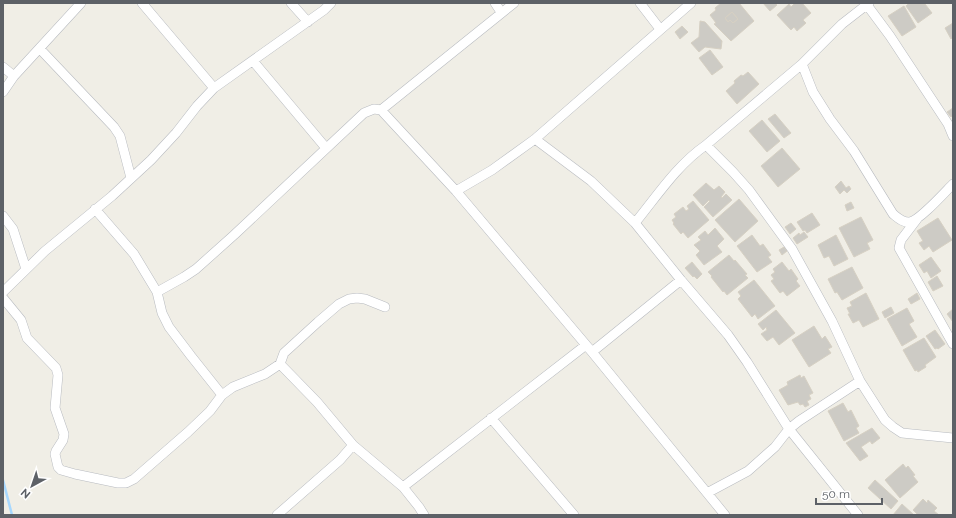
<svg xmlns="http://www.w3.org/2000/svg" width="956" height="518" viewBox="0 0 956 518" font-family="Raleway,sans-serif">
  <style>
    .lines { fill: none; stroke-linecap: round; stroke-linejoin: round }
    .stream { stroke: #a7d8ff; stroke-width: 2.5 }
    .building { fill: #cdcbc5; stroke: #d6d0c3; fill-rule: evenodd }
    .minor-casing { stroke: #b8bbc0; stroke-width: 10 }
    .minor { stroke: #fff; stroke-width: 9 }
  </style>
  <rect width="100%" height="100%" fill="#f0eee6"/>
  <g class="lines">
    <path class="stream" d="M3,480L12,515"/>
  </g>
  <path class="building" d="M721,3H739L754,21L731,41L714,24L716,23L710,15L716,10L715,8ZM732,12L738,19L733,23L730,20L728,22L725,18Z
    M763,3H775L777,5L770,11Z
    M795,3H802L811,13L803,20L806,23L797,31L794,27L791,30L777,15L789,4L791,7Z
    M909,3L925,4L932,13L918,23L906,6Z
    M904,6L916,27L902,36L888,16Z
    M732,12L738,19L733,23L730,20L728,22L725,18Z
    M700,21L705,22L722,41L721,49L705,47L699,52L691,43L699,37Z
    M953,23V37L951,39L945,28Z
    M682,26L688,32L680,39L675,32Z
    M710,50L723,67L712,75L699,58Z
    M748,72L759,84L737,104L726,91L735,83L734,81L741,75L743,76Z
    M953,108V115L951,117L947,112Z
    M775,114L791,133L784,138L768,119Z
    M762,120L780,141L767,152L749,131Z
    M782,148L800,169L778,187L761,166Z
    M841,181L846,188L849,186L851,189L847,193L844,190L840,194L835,187Z
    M706,183L714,190L719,186L725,192L721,197L722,198L726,194L732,200L713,217L704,207L710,201L709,200L703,206L693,195Z
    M739,199L758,221L735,242L715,220Z
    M693,201L709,220L688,238L683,232L681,234L673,224L674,223L672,220L676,217L674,214L683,207L686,211L689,209L687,206Z
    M851,202L854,208L847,211L845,205Z
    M812,213L820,225L807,233L805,230L803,231L797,222Z
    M861,217L873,240L867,243L870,249L854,257L839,228Z
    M938,218L952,240L933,252L929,246L924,250L919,243L923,241L917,231Z
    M791,223L796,229L790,234L785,227Z
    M715,228L724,239L717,246L722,252L704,265L696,255L700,251L694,245L701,240L698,237L705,231L708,235Z
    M804,232L808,237L797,244L793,238L799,233L800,235Z
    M752,235L760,246L763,244L771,255L768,257L772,262L757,272L737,246Z
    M836,235L848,259L834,266L829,256L824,258L818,245Z
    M784,247L787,251L782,255L779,250Z
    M729,255L734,261L735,260L747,274L745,275L748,278L727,295L724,291L723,292L711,277L712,276L708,272Z
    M931,257L941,271L931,278L927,271L924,273L919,265Z
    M692,262L702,274L697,279L694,276L693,277L685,268Z
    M782,262L789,271L791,269L798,279L796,281L800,286L787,296L783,291L780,293L771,281L774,279L771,275L775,272L773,269Z
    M852,267L863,288L842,300L837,292L835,293L828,279Z
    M937,276L943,286L933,291L928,282Z
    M754,280L775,306L758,319L755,314L752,317L738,299L741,296L738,292Z
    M866,293L879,319L863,327L859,320L853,323L848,314H850L847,308L852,306L850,302Z
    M917,293L920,299L911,304L908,299Z
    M891,307L894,313L885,318L882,312Z
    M907,308L914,321L909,324L917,337L902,346L887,319Z
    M953,309V322L947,314Z
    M776,310L795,333L779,345L773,337L767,341L761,334L767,330L766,327L763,330L758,324Z
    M814,326L822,339L825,336L832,347L828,349L831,353L809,367L792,340Z
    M935,330L945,344L938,349L937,348L935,349L926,336Z
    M924,338L936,357L925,365L926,367L918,372L917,370L915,371L903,350Z
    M800,375L801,378L804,376L813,393L809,395L811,399L807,401L809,405L805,407L803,404L800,405L798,402L788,405L779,390L788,385L787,382Z
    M843,403L848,412L851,410L859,426L856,428L859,433L844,441L828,411Z
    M872,428L880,438L872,444L870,441L861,447L868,456L860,461L846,443Z
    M903,464L906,468L908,466L915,475L913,476L918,482L900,498L885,480Z
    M875,480L898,501L891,509L868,488Z
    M923,499L927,503L928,500L937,508L934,511L939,515H918L913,510Z
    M902,504L914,515H893Z"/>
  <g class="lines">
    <defs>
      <path id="minor" d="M142,3L214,88
        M291,3L308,22
        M495,3L501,12
        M640,3L660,29
        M867,5L890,36L948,124L953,136
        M40,49L114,127L120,136L131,178
        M253,61L326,148
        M802,64L813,92L830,119L854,151L893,214C898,218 903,223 910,222C920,220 945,192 953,184
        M3,67L14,76
        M3,92L14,76L81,3
        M381,110L514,3
        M535,139L591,181L635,223L681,280L728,335L747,362L789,429L858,515
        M706,145L802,64L842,24L869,3
        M456,191L492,170L535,139L691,3
        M95,209L134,254L157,292L162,313L169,327L191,356L222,395
        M3,216L13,229L26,269
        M917,219L901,240L899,248L953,344
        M635,223C657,196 677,165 706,145L733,172L749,190L792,249L832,321L860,381L885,420L893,427L902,433L953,438
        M3,292L45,251L112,196L151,160L176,133L197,106L214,88L324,10L331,3
        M157,292L184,277L196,269L234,235L364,113L374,109L381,110L456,191L592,352L725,515
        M3,298L21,320L27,338L56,368L58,375L55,408L64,434L63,440L56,451L55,454L58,467L61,470L75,474L118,483H126L134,479L188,432L210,411L222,395L233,387L265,374L280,364L284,353L318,322L339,304L349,299L357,298L365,299L385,307
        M592,352L681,280
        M280,364L317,402L353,445L403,487L419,507L424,515
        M491,418L574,515
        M403,487L586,345
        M707,493L748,471L775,447L789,429L799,421L860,381
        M277,515L340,460L353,445"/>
    </defs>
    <use href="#minor" class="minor-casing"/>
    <use href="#minor" class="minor"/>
  </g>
  <rect width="956" height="518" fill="none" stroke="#5d6167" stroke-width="8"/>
  <g transform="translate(32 486) rotate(220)" stroke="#ffffff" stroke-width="3" paint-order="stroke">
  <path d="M0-3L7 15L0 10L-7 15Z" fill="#5d6167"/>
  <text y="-6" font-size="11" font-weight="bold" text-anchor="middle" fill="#5d6167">N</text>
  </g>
  <path d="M816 498v6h66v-6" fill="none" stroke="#5d6167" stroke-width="2"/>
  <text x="822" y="498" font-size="12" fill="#5d6167" stroke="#ffffff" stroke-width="3" paint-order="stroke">50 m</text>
</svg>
